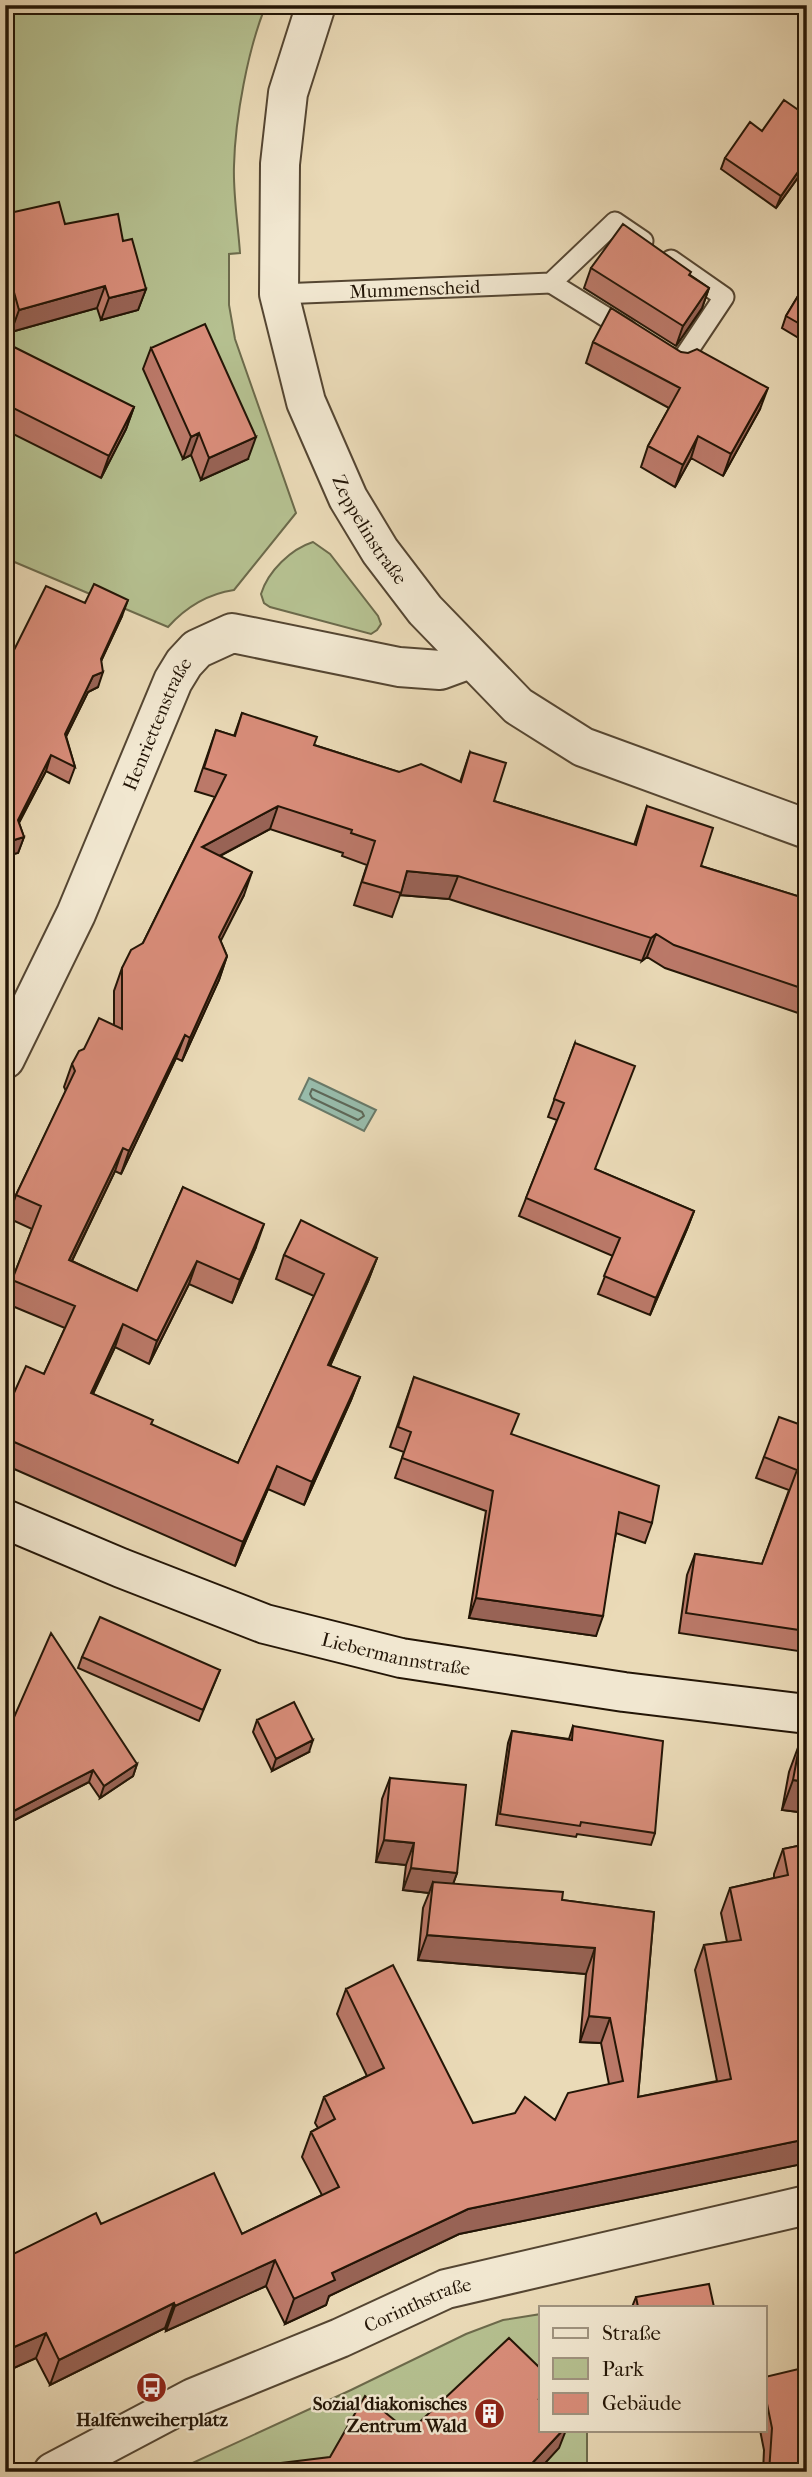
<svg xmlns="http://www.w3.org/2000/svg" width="812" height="2477" viewBox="0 0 812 2477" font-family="'IM FELL French Canon',serif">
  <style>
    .green { fill: #b5c090; stroke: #6c6a4b; stroke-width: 2 }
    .water { fill: #98bbaa; stroke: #697968; stroke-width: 2 }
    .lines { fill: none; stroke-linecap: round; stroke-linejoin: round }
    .shore { stroke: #5e6858; stroke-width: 2 }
    .service-casing { stroke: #554632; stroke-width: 23 }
    .minor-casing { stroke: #554632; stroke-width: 42 }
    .tertiary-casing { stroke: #554632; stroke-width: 42 }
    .secondary-casing { stroke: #231506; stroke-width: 42 }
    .service { stroke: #f1e7d0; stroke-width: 19 }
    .minor { stroke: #f1e7d0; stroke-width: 38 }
    .tertiary { stroke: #f1e7d0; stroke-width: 38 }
    .secondary { stroke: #f1e7d0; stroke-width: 38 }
    .wall { fill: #bb7969; stroke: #231506; stroke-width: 2 }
    .shaded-wall { fill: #986355; stroke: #231506; stroke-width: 2 }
    .building { fill: #d98d7a; stroke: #231506; stroke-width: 2 }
    .labels { text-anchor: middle; stroke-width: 5; stroke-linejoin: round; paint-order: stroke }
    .street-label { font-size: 19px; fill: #231506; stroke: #f1e7d0 }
    .poi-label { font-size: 19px; font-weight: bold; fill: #231506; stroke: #f1e7d0; text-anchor: end }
  </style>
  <rect width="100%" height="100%" fill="#eadab7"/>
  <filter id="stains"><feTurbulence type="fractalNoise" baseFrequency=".00286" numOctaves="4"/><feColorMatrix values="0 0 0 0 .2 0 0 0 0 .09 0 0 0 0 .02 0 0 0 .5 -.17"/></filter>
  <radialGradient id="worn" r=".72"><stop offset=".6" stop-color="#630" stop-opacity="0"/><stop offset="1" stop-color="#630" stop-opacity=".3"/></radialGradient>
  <path class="green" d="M5,5H266C248,48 235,119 234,166C233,194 238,224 240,253L229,254V305L235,339L296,513L234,590C207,594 186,607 168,627L5,558Z
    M313,542L330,554L378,616L381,624L377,630L371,634L270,607L264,603L261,594C268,571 291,549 313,542Z
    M541,2314V2430H587V2472H173L351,2390L466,2334L503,2320Z"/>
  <path class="water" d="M309,1078L376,1110L364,1131L299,1099Z"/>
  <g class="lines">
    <path class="shore" d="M312,1089L362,1112L364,1116L358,1120L312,1098L310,1094Z"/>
    <defs>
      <g id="service">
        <path d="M551,283L627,330"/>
        <path id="s1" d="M279,294L551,283L615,222L643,241"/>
        <path d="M670,357L680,363L724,297L671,260"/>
      </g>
      <g id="minor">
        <path id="s2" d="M5,1059L76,914L173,681L184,663L197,649L232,633L399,667L440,670L470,659"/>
        <path id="s3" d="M53,2472L193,2398L340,2338L446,2289L807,2205"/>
      </g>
      <g id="tertiary">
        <path id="s4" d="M316,5L288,93L280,164L279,294L306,402L348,498L380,551L425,610L518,706L583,747L807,829"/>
      </g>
      <g id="secondary">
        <path id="s5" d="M5,1519L121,1568L265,1624L401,1658L624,1692L807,1714"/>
      </g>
    </defs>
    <use href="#service" class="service-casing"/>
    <use href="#minor" class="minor-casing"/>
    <use href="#tertiary" class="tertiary-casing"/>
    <use href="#secondary" class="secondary-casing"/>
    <use href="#service" class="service"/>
    <use href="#minor" class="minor"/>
    <use href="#tertiary" class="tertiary"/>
    <use href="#secondary" class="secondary"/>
  </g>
  <path class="wall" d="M725,158L807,165L776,208L721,169Z
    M5,214L65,224L123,241L146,289L138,310L101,320L97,308L11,332L5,311Z
    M591,268L690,275L709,288L702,308L676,346L584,288Z
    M807,281V343L782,328L786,316Z
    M593,342L760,409L723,476L691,458L675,487L641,467L648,446L669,408L586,363Z
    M151,348L248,459L201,480L191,455L183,459L143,369Z
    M5,365L134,407L126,429L101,478L5,430Z
    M85,603L122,616L101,661L98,687L88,692L66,736L75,767L69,783L46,771L19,823L24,837L18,853L5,856Z
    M242,713L314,745L399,772L460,782L470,752L494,801L634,845L647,806L701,866L807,899V1016L665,968L647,957L642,961L449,899L400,895L392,917L354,905L367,865L342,856L343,853L270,829L220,856L244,895L220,940L227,956L219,980L182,1061L176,1058L121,1174L115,1171L72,1261L137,1291L183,1187L256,1247L232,1303L189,1284L149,1364L115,1347L93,1394L151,1425L238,1463L314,1296L276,1279L284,1255L377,1258L368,1281L330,1366L360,1377L351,1400L304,1505L268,1489L235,1566L5,1465V1413L44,1374L65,1328L5,1303V1298L32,1229L8,1218L16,1195L66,1091L64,1087L72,1064L84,1049L114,1025V991L122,968L143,943L215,797L195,791L216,730L234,736Z
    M575,1043L595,1169L694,1211L687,1229L650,1315L598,1294L613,1256L519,1216L557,1120L548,1117Z
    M414,1377L511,1434L652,1523L645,1543L616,1533L596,1636L469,1618L486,1511L395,1478L404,1452L390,1447Z
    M807,1427L806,1631L798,1651L679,1633L687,1575L695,1554L762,1564L789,1490L756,1478L764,1457Z
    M82,1657L220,1670L199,1721L78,1668Z
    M257,1720L309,1752L272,1771L253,1732Z
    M5,1725L8,1731L137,1764L133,1776L100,1798L89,1782L5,1825Z
    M573,1726L655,1833L651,1845L577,1834L576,1837L496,1825L508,1743L512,1731L569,1739Z
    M800,1742L807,1743V1813L782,1810L789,1772Z
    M390,1778L457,1873L453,1884L562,1900L654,1912L638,2097L717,2081L695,1970L704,1945L727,1942L721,1913L730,1888L774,1878V1874L783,1849L807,1844V2163L459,2234L329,2296L326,2305L285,2324L266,2286L166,2331L165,2328L50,2385L36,2358L5,2372V2258L101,2224L242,2234L322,2195L302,2157L311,2132L318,2128L315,2123L324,2097L367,2076L337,2014L346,1989L473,2123L555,2120L609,2084L601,2043L580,2042L586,1974L418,1960L423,1908L429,1893L403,1890L406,1865L376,1862L382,1799Z
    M636,2297L714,2307H632Z
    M765,2377L807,2472H763L764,2450L760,2430H765Z"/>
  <path class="shaded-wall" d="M807,159V165L776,208L781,196Z
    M105,286L97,308L11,332L19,310Z
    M709,288L702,308L676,346L683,326Z
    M146,289L138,310L101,320L109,298Z
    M768,388L760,409L723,476L731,454Z
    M134,407L126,429L101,478L109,456Z
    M199,433L191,455L183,459L191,437Z
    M698,436L691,458L675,487L683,465Z
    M256,437L248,459L201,480L209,458Z
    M128,600L122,616L95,674L101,659Z
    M103,672L98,687L88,692L60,749L65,734L93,676Z
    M51,755L46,771L12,835L18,820Z
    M278,806L270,829L193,870L202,847Z
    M24,837L18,853L5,856V846L7,842Z
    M407,871L458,876L449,899L400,895Z
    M252,872L244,895L211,960L219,937Z
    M656,934L647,957L642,961L651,938Z
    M227,956L219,980L182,1061L190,1038Z
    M185,1035L176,1058L121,1174L129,1151Z
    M123,1148L115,1171L61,1283L69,1260Z
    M694,1211L687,1229L650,1315L656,1298Z
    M264,1224L256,1247L232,1303L240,1280Z
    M377,1258L368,1281L320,1388L328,1365Z
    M197,1261L189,1284L149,1364L157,1341Z
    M123,1324L115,1347L82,1416L91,1393Z
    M360,1377L351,1400L304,1505L312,1482Z
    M277,1466L268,1489L235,1566L243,1542Z
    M476,1598L603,1616L596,1636L469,1618Z
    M313,1740L309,1752L272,1771L276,1759Z
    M137,1764L133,1776L100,1798L104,1786Z
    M93,1770L89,1782L5,1825L8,1814Z
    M793,1780L807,1782V1813L782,1810Z
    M384,1840L414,1843L406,1865L376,1862Z
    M411,1868L457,1873L449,1895L433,1882L429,1893L403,1890Z
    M427,1935L595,1948L586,1974L418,1960Z
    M589,2016L610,2018L601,2043L580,2042Z
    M807,2139V2163L459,2234L329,2296L326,2305L285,2324L294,2299L332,2273L468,2209Z
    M275,2260L266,2286L166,2331L175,2306Z
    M174,2303L165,2328L50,2385L59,2360Z
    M46,2333L36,2358L5,2372V2351Z
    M563,2430H566L559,2448L537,2472H524Z"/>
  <path class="building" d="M784,100L807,116V159L781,196L725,158L750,122L762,131Z
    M59,202L65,224L118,214L123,241L132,239L146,289L109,298L105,286L19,310L8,271L5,272V214Z
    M623,224L691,272L689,275L709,288L683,326L591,268Z
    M807,281V328L786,316Z
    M611,308L681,352L688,353L697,349L768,388L731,454L698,436L683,465L648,446L680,388L593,342Z
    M205,324L256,437L209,458L199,433L191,437L151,348Z
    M14,347L134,407L109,456L5,404V365Z
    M94,584L128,600L101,659L103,672L93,676L65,734L75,767L51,755L18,820L24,837L7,842L5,846V668L46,586L85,603Z
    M242,713L317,737L314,745L399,772L421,764L461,782L470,752L506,763L494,801L636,845L647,806L713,828L701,866L807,899V990L674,945L656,934L651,938L458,876L407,871L401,893L362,882L375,841L351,833L352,830L278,806L202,847L252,872L219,937L227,956L190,1038L185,1035L129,1151L123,1148L69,1260L137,1291L183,1187L264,1224L240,1280L197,1261L157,1341L123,1324L91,1393L153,1420L151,1424L238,1463L324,1274L284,1255L301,1220L377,1258L328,1365L360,1377L312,1482L277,1466L243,1542L5,1438V1413L26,1366L44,1374L75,1306L12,1280L41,1206L16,1195L75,1071L72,1064L79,1051L84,1049L99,1018L122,1029V968L131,950L143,943L226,775L204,768L216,730L235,736Z
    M575,1043L635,1066L595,1169L694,1211L656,1298L604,1276L620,1238L526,1198L564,1103L554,1099Z
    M414,1377L519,1414L511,1434L659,1486L652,1523L619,1512L603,1616L476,1598L493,1491L402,1458L411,1432L398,1427Z
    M779,1417L807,1427L806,1631L686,1613L695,1554L762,1564L797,1470L764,1457Z
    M100,1617L220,1670L203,1710L82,1657Z
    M51,1633L137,1764L104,1786L93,1770L8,1814L5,1809V1725L8,1731Z
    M294,1702L313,1740L276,1759L257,1720Z
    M573,1726L663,1741L655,1833L581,1822L580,1826L500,1814L512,1731L572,1740Z
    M800,1742L807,1743V1782L793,1780Z
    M390,1778L466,1785L457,1873L411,1868L414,1843L384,1840Z
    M807,1844V2139L468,2209L332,2273L335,2280L294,2299L275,2260L175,2306L174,2303L59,2360L46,2333L5,2351V2258L96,2213L101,2224L214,2173L242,2234L339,2187L311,2132L335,2119L324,2097L384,2068L346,1989L393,1965L473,2123L515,2113L525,2097L555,2120L568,2093L623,2081L610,2018L589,2016L595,1948L427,1935L433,1882L563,1892L562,1900L654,1912L638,2097L731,2079L704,1945L741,1940L730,1888L788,1875L783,1849Z
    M709,2284L714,2307H638L636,2297Z
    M509,2338L541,2369V2397L539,2399L541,2400V2430H563L524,2472H223L222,2470L330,2457L365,2396L409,2432Z
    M807,2367V2472H769L772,2428L765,2394V2377Z"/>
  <defs>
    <symbol id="bus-disc" viewBox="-11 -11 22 22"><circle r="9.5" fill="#8f2418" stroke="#f1e7d0"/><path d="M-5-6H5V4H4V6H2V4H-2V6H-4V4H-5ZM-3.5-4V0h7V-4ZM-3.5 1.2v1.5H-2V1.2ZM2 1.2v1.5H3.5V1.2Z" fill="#fff"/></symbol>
    <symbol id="building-disc" viewBox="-11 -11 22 22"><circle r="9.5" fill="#8f2418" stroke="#f1e7d0"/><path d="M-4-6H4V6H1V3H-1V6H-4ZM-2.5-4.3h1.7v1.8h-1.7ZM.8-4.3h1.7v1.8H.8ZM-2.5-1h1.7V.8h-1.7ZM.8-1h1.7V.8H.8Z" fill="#fff"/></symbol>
  </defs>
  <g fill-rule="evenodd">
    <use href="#bus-disc" x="134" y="2370" width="35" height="35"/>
    <use href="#building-disc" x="472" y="2396" width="35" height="35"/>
  </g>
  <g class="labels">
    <g class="street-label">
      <text dy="7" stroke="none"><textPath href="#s1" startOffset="136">Mummenscheid</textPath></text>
      <text dy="7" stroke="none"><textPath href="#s4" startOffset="548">Zeppelinstraße</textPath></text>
      <text dy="7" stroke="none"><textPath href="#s2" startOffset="368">Henriettenstraße</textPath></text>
      <text dy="7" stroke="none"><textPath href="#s5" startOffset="415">Liebermannstraße</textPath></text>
      <text dy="7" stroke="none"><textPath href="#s3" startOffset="402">Corinthstraße</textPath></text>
    </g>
    <g class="poi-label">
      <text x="467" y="2410">Sozial diakonisches<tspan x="467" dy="22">Zentrum Wald</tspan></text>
      <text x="152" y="2426" text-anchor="middle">Halfenweiherplatz</text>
    </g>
  </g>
  <rect width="812" height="2477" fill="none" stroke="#eadab7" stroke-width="28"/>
  <rect x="7" y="7" width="798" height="2463" fill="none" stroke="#231506" stroke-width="3.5"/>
  <rect x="14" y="14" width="784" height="2449" fill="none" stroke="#231506" stroke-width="2"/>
  <rect x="539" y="2306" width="228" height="126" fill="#f1e7d0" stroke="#9f937f" stroke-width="2"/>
  <rect x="553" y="2328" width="35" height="10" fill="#f1e7d0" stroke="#9f937f" stroke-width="2"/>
  <text x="602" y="2340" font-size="21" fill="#231506">Straße</text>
  <rect x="553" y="2358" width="35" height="21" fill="#b5c090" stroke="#9f937f" stroke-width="2"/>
  <text x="602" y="2376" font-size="21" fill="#231506">Park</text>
  <rect x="553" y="2393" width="35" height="21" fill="#d98d7a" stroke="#9f937f" stroke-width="2"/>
  <text x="602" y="2410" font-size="21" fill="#231506">Gebäude</text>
  <rect width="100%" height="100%" filter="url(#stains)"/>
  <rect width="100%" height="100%" fill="url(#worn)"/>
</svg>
